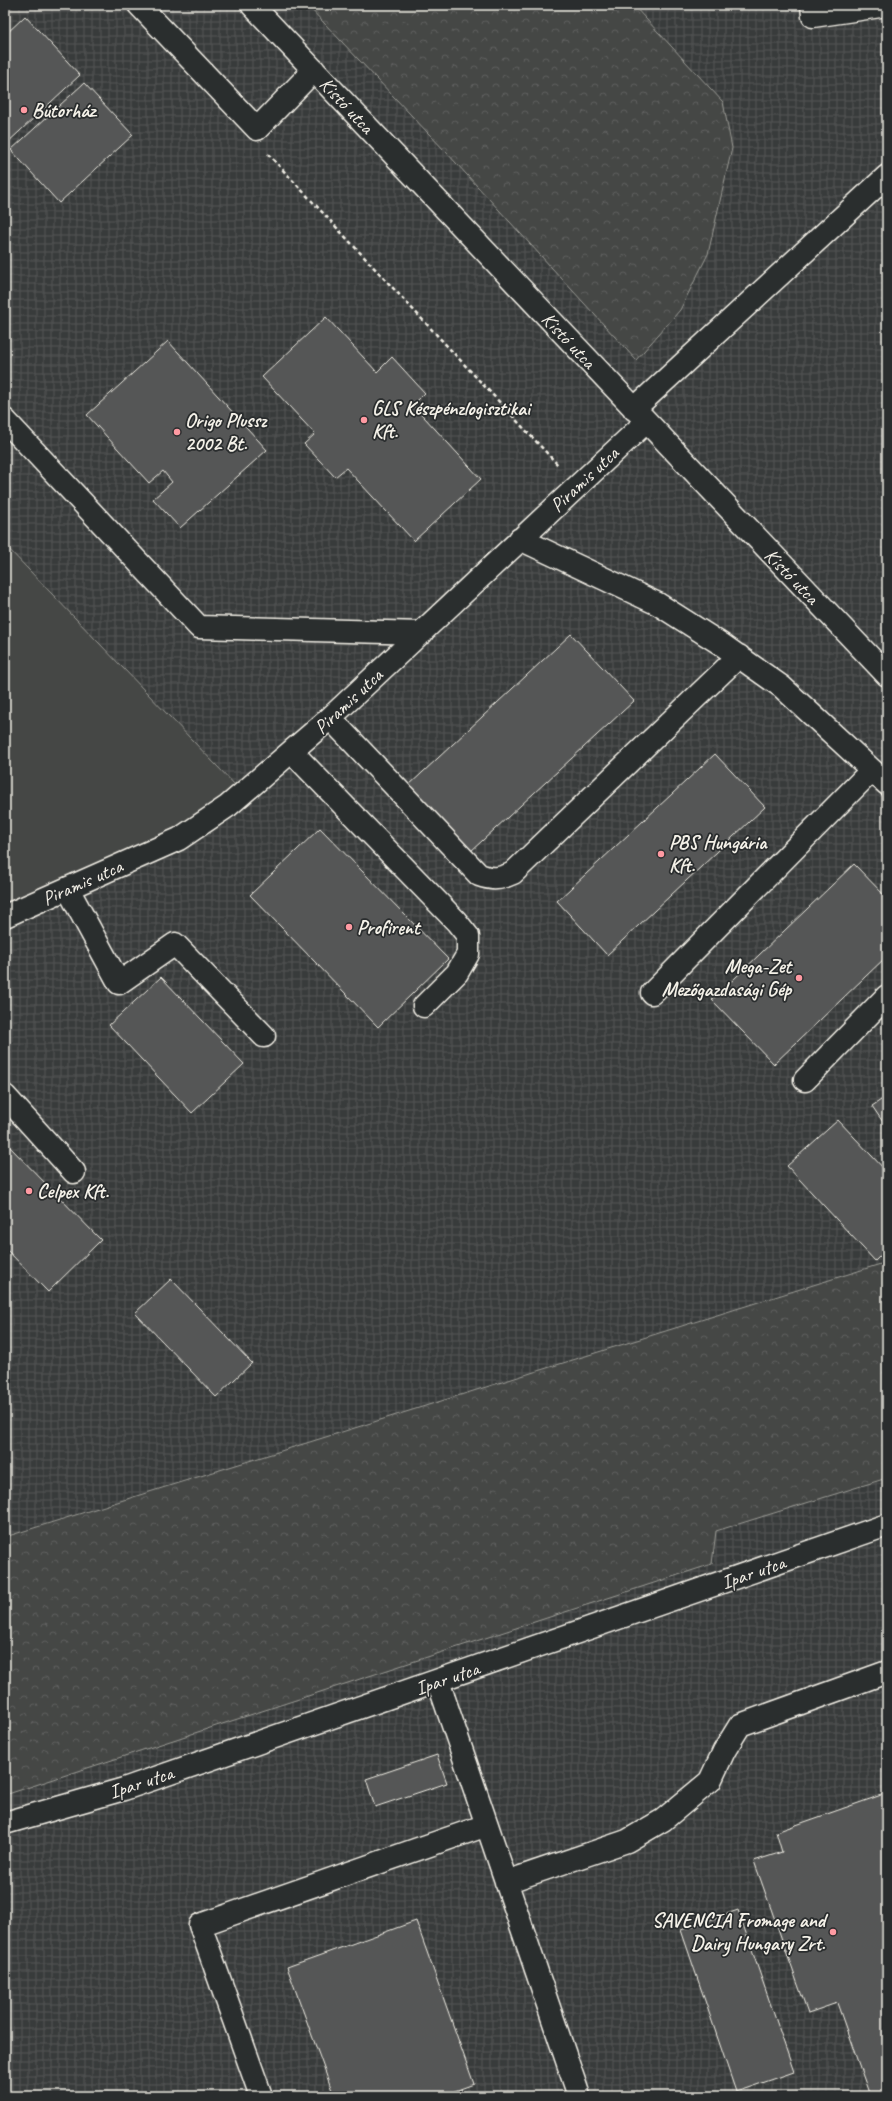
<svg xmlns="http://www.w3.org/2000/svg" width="892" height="2101" viewBox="0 0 892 2101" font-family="Caveat,sans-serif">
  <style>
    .industrial { fill: url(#industrial-grid) }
    .grass { fill: #444645; stroke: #9c9c96 }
    .forest { fill: url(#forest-crowns); stroke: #9c9c96 }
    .building { fill: #555756; stroke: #f4f1e8 }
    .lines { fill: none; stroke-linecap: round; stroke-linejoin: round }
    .minor-casing { stroke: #f4f1e8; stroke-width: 25 }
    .path { stroke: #f4f1e8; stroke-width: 2.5; stroke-dasharray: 4 3; stroke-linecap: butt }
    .minor { stroke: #2a2d2e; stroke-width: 22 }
    .poi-dot { fill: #ff9aa2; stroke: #2a2d2e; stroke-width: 1.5 }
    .labels { text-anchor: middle; stroke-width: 3.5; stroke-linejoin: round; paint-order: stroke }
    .street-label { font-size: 20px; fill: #f4f1e8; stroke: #2a2d2e }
    .poi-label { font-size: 20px; font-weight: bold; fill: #f4f1e8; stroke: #2a2d2e; text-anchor: start }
  </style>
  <defs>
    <pattern id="industrial-grid" width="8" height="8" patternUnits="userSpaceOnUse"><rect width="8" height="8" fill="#373a3a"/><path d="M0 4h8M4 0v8" fill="none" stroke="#555756"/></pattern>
    <pattern id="forest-crowns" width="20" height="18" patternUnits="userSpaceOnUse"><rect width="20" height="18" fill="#444645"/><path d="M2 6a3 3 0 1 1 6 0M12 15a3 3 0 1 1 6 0" fill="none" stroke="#606160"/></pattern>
  </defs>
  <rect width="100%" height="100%" fill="#2a2d2e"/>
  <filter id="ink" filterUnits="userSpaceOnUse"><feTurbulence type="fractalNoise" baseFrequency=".025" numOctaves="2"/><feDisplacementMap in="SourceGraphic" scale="8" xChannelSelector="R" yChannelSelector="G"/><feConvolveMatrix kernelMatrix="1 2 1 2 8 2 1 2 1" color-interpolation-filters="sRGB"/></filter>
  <g filter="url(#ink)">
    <path class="industrial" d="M5,5H887V2096H5V912L240,790L5,545Z"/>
    <path class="grass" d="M5,545L240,790L226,804L5,912Z"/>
    <path class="forest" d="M307,5H633L723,102L732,148L708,254L680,310L636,360L446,152Z
      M887,1262V1478L716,1531L712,1564L5,1795V1537Z"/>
    <path class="building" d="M25,16L80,75L5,145V35Z
      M84,83L133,135L59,203L11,150Z
      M326,317L377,372L392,357L425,393L413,405L481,479L414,541L346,468L335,477L304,444L315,434L262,377Z
      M168,341L267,450L180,528L153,499L172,482L163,471L149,483L87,415Z
      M571,634L634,701L470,852L408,786Z
      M715,754L765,807L607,955L557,901Z
      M320,828L448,959L378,1027L250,895Z
      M854,864L887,898V956L774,1064L712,1000Z
      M161,977L244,1064L192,1113L109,1025Z
      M887,1096V1128L872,1106Z
      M838,1120L887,1172V1249L875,1261L787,1166Z
      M5,1142L101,1240L48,1292L5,1248Z
      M171,1279L252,1363L216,1397L135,1313Z
      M437,1755L447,1783L375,1807L366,1779Z
      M887,1793V2096H870L837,2003L808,2013L754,1861L782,1852L776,1832Z
      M738,1910L794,2072L736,2092L681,1930Z
      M416,1921L474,2084L441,2096H334L287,1967Z"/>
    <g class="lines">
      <defs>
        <path id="minor" d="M139,5L257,129L314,70
          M252,5L887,675
          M812,5L813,16L887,5
          M634,409L887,176
          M5,420L199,627L422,633
          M520,539L658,604L721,644L782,687L887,784
          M330,718L479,875C493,880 500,879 513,873L739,656
          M292,752L456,921L468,936V954L457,973L424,1006
          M68,889L119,983L175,944L264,1036
          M5,916L179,839L228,806L330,718L646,422
          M652,993L872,770
          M805,1080L887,996
          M5,1096L74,1172
          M438,1681L579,2096
          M5,1823L124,1789L887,1525
          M506,1882L627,1841L663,1820L710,1781L724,1751L740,1725L887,1672
          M261,2096L200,1925L487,1825"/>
      </defs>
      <use href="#minor" class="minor-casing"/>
      <path class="path" d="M268,154L559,466"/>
      <use href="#minor" class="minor"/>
    </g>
  </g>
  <g class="poi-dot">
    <circle cx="24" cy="110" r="4"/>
    <circle cx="364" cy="420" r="4"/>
    <circle cx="177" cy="432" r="4"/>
    <circle cx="661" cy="854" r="4"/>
    <circle cx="349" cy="927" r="4"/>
    <circle cx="799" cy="978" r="4"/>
    <circle cx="29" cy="1191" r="4"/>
    <circle cx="833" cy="1932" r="4"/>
  </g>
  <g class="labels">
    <g class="street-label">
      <text transform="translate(347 105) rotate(47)" y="7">Kistó utca</text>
      <text transform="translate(569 340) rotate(47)" y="7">Kistó utca</text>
      <text transform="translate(584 479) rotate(-43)" y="7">Piramis utca</text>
      <text transform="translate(792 576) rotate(46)" y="7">Kistó utca</text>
      <text transform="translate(348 701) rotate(-43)" y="7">Piramis utca</text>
      <text transform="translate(82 882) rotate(-24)" y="7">Piramis utca</text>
      <text transform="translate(753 1572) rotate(-19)" y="7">Ipar utca</text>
      <text transform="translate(447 1678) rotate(-19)" y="7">Ipar utca</text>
      <text transform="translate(141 1782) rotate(-18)" y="7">Ipar utca</text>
    </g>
    <g class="poi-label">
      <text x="32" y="117">Bútorház</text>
      <text x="372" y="415">GLS Készpénzlogisztikai<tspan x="372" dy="23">Kft.</tspan></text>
      <text x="185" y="427">Origo Plussz<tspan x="185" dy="23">2002 Bt.</tspan></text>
      <text x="669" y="849">PBS Hungária<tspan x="669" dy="23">Kft.</tspan></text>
      <text x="357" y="934">Profirent</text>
      <text x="791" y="973" text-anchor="end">Mega-Zet<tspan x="791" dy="23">Mezőgazdasági Gép</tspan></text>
      <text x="37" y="1198">Celpex Kft.</text>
      <text x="825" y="1927" text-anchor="end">SAVENCIA Fromage and<tspan x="825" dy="23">Dairy Hungary Zrt.</tspan></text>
    </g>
  </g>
  <rect width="892" height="2101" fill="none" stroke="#2a2d2e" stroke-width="20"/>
  <rect x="10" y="10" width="872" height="2081" fill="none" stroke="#f4f1e8" stroke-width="1.5" filter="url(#ink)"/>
</svg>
